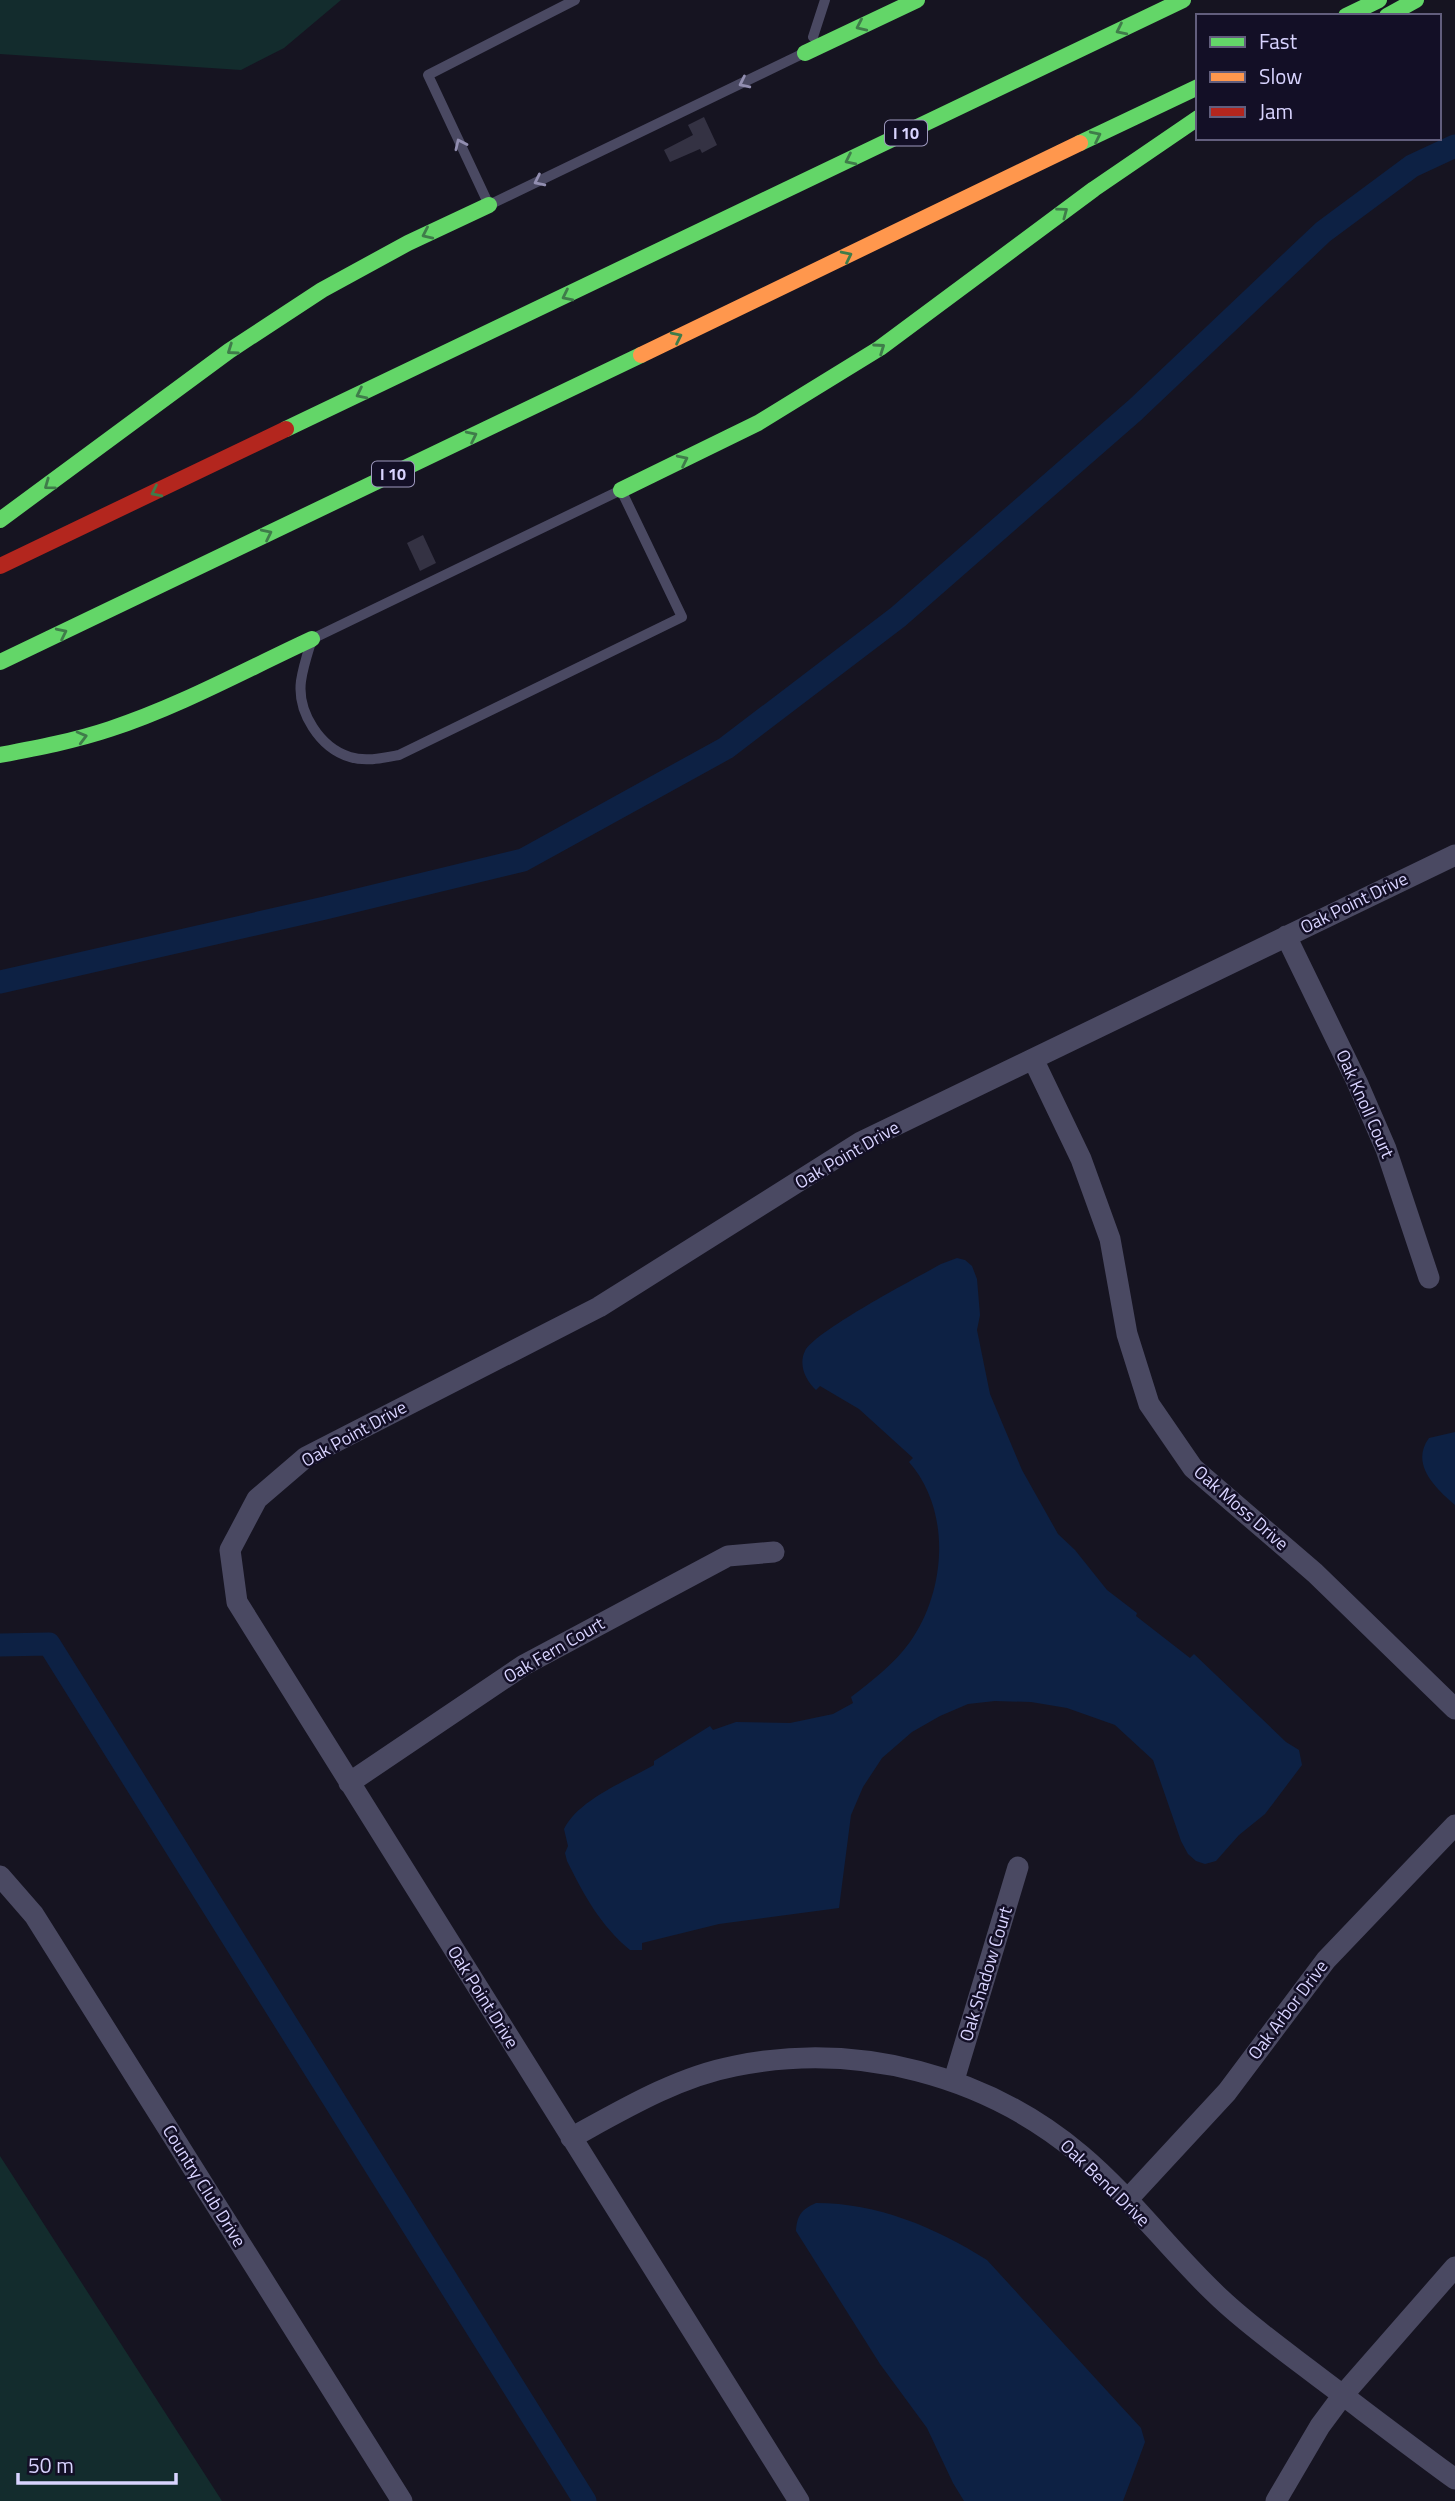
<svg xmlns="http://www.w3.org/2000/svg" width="1455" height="2501" viewBox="0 0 1455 2501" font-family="'Titillium Web',sans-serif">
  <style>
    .green { fill: #132c2d }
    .water { fill: #0d2144 }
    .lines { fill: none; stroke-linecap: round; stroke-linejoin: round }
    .canal { stroke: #0d2144; stroke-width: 23 }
    .building { fill: #343243 }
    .lane { stroke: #4a4962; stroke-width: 10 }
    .street { stroke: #4a4962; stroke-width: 21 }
    .fast { stroke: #63d668; stroke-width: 16 }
    .slow { stroke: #ff974d; stroke-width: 16 }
    .jam { stroke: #b3261e; stroke-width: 16 }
    .oneway { stroke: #3f7c4a }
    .oneway2 { stroke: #928eb0 }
    .labels { text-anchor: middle; stroke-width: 5; stroke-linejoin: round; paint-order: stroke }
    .shield { fill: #130f26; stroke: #9e99be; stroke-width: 2 }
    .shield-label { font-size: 16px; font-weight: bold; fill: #d9d4ff }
    .street-label { font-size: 18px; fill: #d9d4ff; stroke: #130f26 }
  </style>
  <rect width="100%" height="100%" fill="#161421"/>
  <path class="green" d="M0,0H341L284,48L241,70L0,54Z
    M0,2156L222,2501H0Z"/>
  <path class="water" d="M957,1258L965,1260L972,1266L977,1279L980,1315L977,1330L990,1394L1022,1470L1058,1534L1075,1550L1107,1590L1137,1613L1136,1616L1190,1658L1194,1654L1286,1742L1299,1750L1302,1765L1265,1814L1239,1835L1216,1861L1205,1864L1196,1861L1188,1854L1181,1841L1153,1760L1115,1725L1067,1708L1031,1702L995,1701L968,1704L940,1716L912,1732L882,1758L863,1787L851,1815L839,1908L719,1924L642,1943V1950H630C600,1925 584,1895 567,1861L565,1853L568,1846L564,1829C578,1800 626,1781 654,1765V1761L710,1726L713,1730L736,1722L790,1723L833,1714L853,1703L851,1697C872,1681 894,1664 910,1642C946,1591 952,1511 909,1462L913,1458L859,1409L820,1386L816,1390C806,1381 798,1365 805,1351C815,1331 916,1278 941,1264Z
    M1455,1432V1505C1435,1488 1410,1464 1429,1438Z
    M816,2203C877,2203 935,2227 987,2260L1141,2428L1145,2442L1123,2501H964L953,2483L927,2428L880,2364L796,2231C797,2215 802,2209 816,2203Z"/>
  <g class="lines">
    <path class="canal" d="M0,982L325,908L523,860L726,748L898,617L1135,410L1323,232L1412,166L1455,146
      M0,1645L49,1644L585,2501"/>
  </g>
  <path class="building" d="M704,117L717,145L702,153L700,149L670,162L664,150L693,135L688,125Z
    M423,535L436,563L420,571L407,543Z"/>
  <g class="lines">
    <path class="lane" d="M575,0L428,75L489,205L800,55
      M813,37L825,0
      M621,490L682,617L399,755C383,758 365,762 350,757C320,748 297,712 301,681C303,667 308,652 312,639Z"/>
    <path class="street" d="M1286,936L1357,1082L1386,1149L1429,1278
      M1034,1061L1081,1159L1110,1239L1127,1334L1149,1404L1193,1468L1315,1573L1455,1709
      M349,1783L524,1665L728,1556L774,1552
      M0,1876L34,1915L402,2501
      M954,2080L1018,1867
      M571,2138C622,2110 677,2077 735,2066C857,2041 986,2075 1081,2155C1132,2198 1172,2254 1221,2299C1253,2329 1289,2354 1324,2381C1368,2414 1411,2447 1455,2479
      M1127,2200L1227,2092L1326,1960L1455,1825
      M799,2501L237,1602L230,1550L257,1499L306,1457L599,1307L861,1142L1455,855
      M1276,2501L1320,2426L1343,2395L1455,2267"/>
    <path class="fast" d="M1346,16L1379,0
      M1387,16L1416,0
      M805,53L917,0
      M1080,143L1198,87
      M286,429L1183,0
      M621,490L758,423L880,348L1094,189L1198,118
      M0,520L229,351L322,290L408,243L489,205
      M0,662L641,355
      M0,755C37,748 74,741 110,729C180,706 245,670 312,639"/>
    <path class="slow" d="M641,355L1080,143"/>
    <path class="jam" d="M0,566L286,429"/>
  </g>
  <defs><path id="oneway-chevron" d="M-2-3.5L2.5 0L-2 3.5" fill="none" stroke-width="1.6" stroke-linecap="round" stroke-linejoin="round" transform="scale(1.75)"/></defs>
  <g class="oneway">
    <use href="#oneway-chevron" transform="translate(861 26) rotate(155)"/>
    <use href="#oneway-chevron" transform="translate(1121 30) rotate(154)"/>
    <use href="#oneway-chevron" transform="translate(1096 136) rotate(-26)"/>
    <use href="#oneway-chevron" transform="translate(850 160) rotate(154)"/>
    <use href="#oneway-chevron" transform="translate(1063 212) rotate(-37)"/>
    <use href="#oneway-chevron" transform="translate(427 234) rotate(155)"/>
    <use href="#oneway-chevron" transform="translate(847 256) rotate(-26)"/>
    <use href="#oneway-chevron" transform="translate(567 296) rotate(154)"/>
    <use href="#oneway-chevron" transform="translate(677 337) rotate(-26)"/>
    <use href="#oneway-chevron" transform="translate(880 348) rotate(-35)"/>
    <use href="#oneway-chevron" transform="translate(232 350) rotate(145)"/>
    <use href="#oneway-chevron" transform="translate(361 394) rotate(154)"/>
    <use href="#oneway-chevron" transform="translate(472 436) rotate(-26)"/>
    <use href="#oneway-chevron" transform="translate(683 460) rotate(-26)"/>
    <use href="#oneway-chevron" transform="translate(49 485) rotate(144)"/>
    <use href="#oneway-chevron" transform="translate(156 492) rotate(154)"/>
    <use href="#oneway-chevron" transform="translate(267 534) rotate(-26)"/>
    <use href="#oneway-chevron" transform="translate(62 633) rotate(-26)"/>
    <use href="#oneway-chevron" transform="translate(82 737) rotate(-15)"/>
  </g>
  <g class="oneway2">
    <use href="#oneway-chevron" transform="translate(744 83) rotate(154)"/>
    <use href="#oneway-chevron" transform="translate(460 144) rotate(-115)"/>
    <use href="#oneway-chevron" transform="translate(539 181) rotate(154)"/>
  </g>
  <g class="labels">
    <g class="shield">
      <rect x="885" y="120.5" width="42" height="25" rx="5"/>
      <rect x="372" y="461.5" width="42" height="25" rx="5"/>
    </g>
    <g class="shield-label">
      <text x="906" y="139">I 10</text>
      <text x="393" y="480">I 10</text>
    </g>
    <g class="street-label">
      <text transform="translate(1354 903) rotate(-26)" y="6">Oak Point Drive</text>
      <text transform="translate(1365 1104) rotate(66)" y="6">Oak Knoll Court</text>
      <text transform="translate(847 1155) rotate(-30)" y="6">Oak Point Drive</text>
      <text transform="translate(354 1434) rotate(-29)" y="6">Oak Point Drive</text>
      <text transform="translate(1241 1508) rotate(41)" y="6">Oak Moss Drive</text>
      <text transform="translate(554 1650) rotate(-30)" y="6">Oak Fern Court</text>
      <text transform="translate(986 1974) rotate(-73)" y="6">Oak Shadow Court</text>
      <text transform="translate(483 1997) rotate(58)" y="6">Oak Point Drive</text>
      <text transform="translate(1288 2010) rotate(-53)" y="6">Oak Arbor Drive</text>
      <text transform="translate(1105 2183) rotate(44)" y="6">Oak Bend Drive</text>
      <text transform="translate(204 2186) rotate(58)" y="6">Country Club Drive</text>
    </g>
  </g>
  <rect x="1196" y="14" width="245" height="126" fill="#130f26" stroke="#625e7d" stroke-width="2"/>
  <rect x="1210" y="37" width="35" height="10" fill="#63d668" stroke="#625e7d" stroke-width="2"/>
  <text x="1259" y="49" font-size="21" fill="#d9d4ff">Fast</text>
  <rect x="1210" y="72" width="35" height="10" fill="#ff974d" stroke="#625e7d" stroke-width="2"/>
  <text x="1259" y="84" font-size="21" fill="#d9d4ff">Slow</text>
  <rect x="1210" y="107" width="35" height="10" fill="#b3261e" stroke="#625e7d" stroke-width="2"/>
  <text x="1259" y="119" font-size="21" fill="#d9d4ff">Jam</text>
  <path d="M18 2473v10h158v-10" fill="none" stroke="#d9d4ff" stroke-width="3.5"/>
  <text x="28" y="2473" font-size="21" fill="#d9d4ff" stroke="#130f26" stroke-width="5" paint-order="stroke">50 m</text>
</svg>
